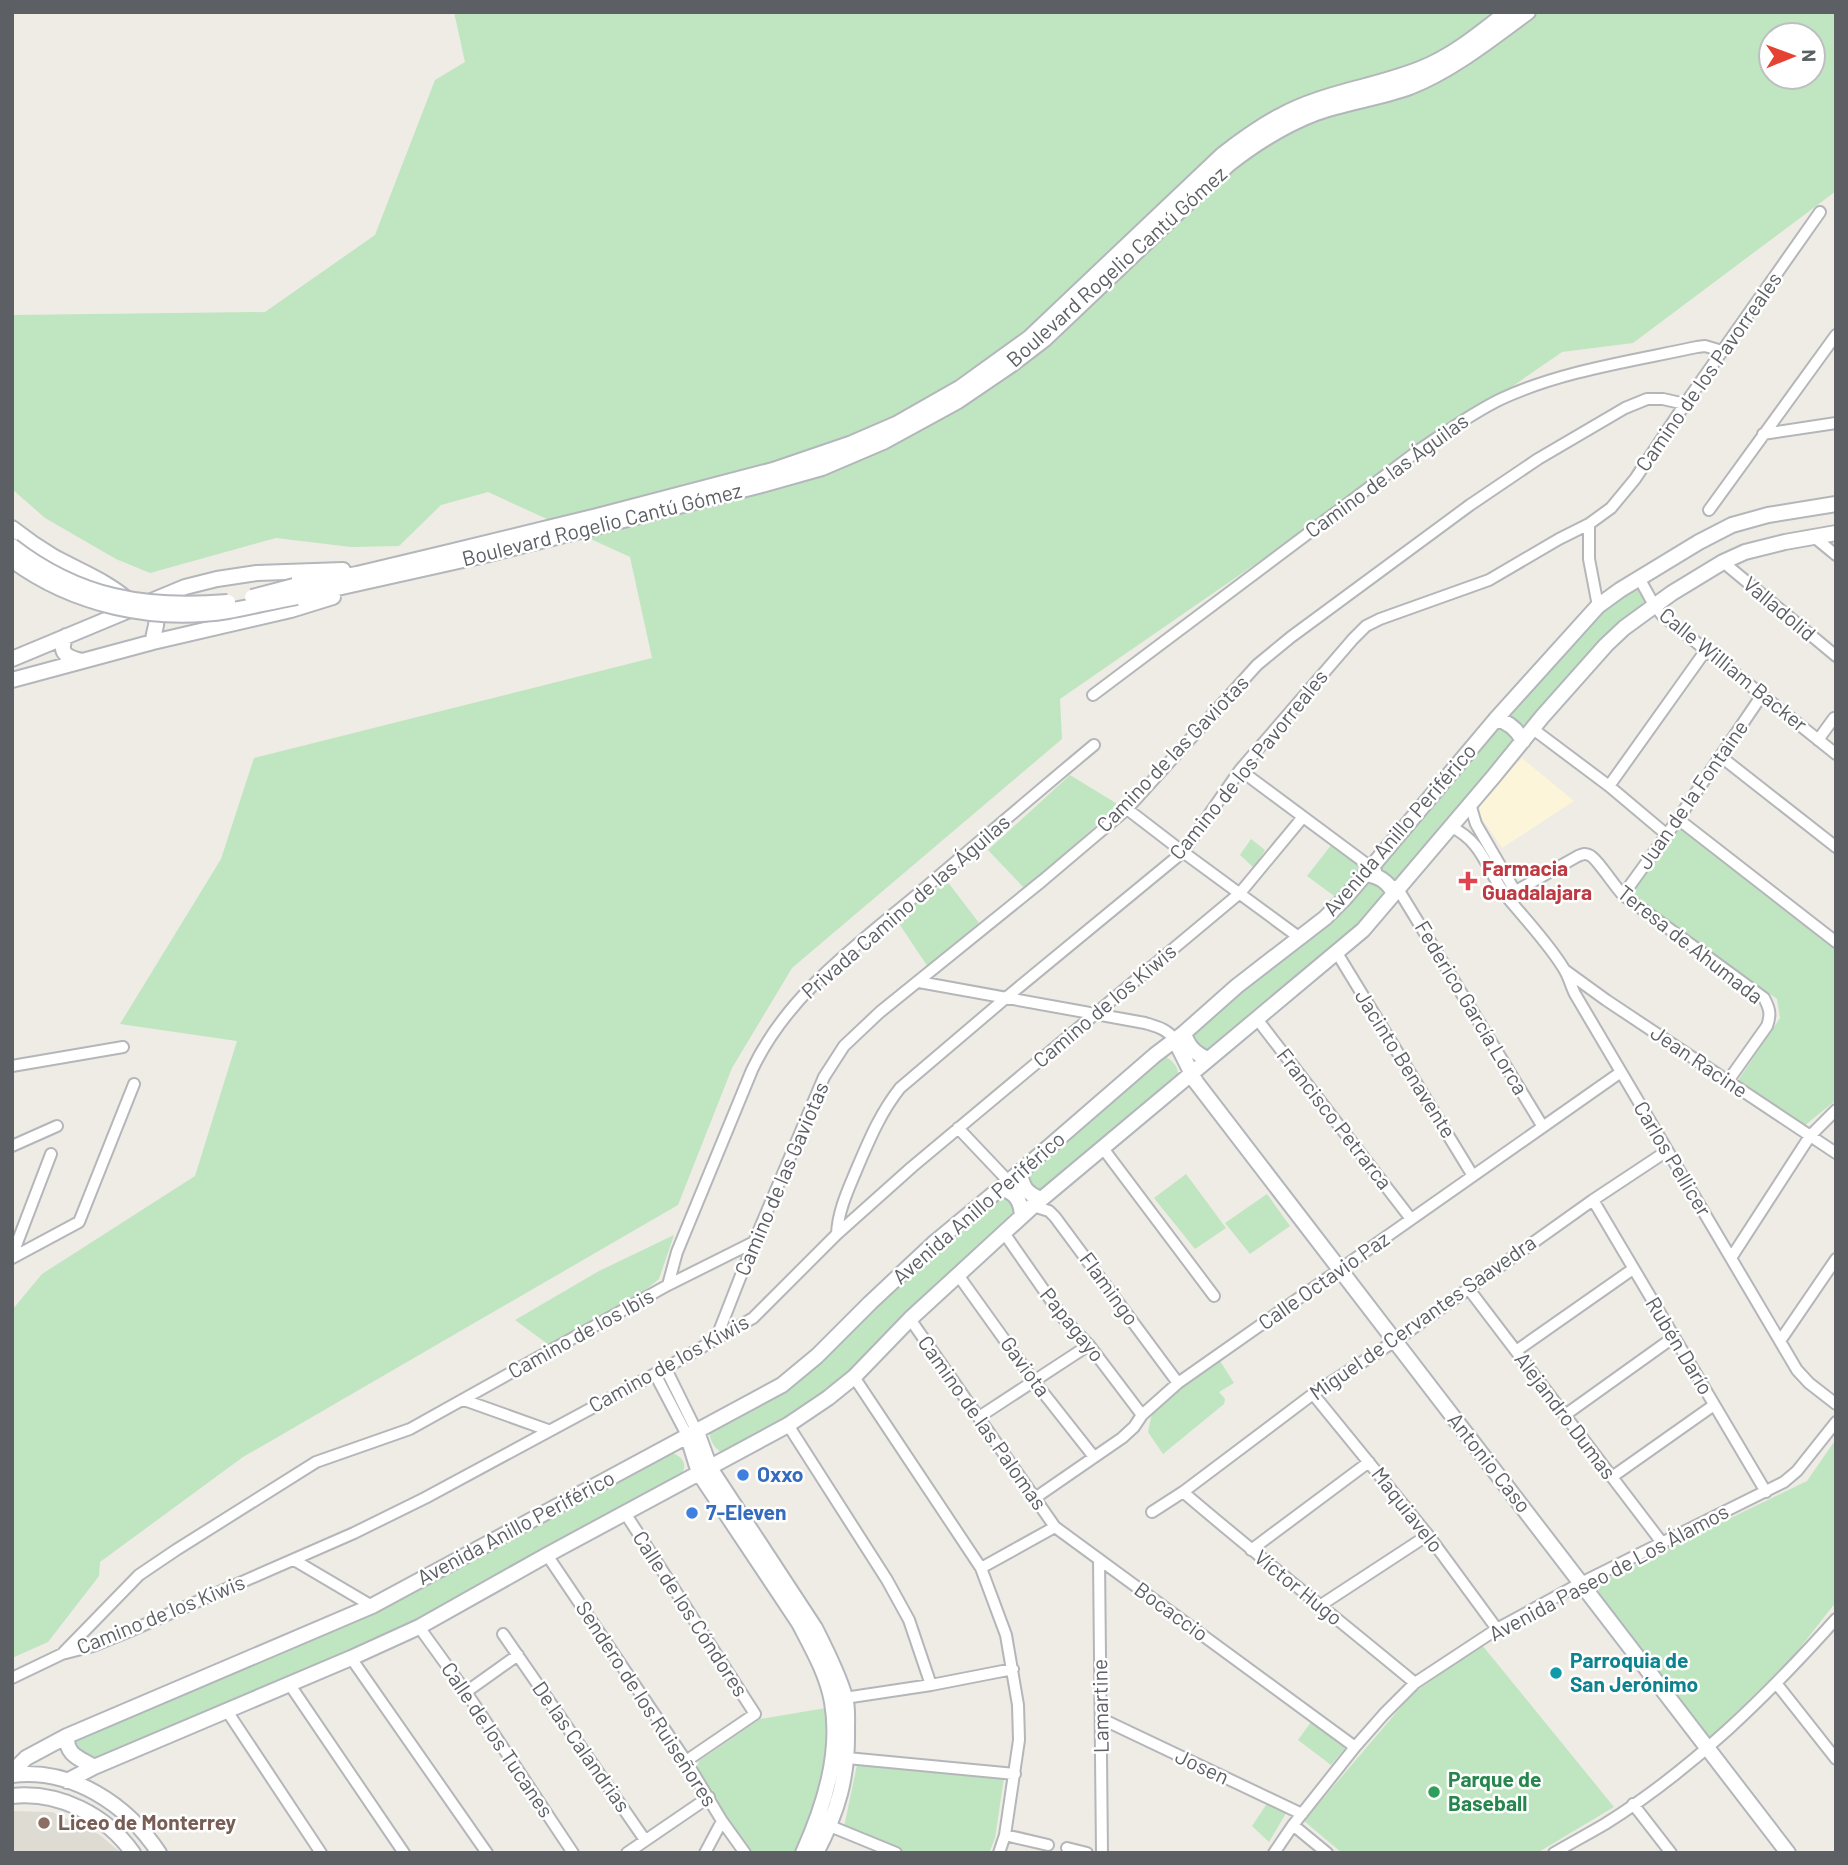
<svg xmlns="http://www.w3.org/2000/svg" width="1848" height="1865" viewBox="0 0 1848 1865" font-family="Barlow,sans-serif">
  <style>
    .commercial { fill: #fdf5da }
    .education { fill: #dedbd2 }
    .green { fill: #c0e5c1; fill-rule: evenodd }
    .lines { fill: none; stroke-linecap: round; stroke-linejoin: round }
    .street-casing { stroke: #b4b6ba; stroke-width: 14 }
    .secondary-casing { stroke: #b3b6bb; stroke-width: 18 }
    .street { stroke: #fff; stroke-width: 10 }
    .secondary { stroke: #fff; stroke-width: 14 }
    .secondary-bridge-casing { stroke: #b3b6bb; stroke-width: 18; stroke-linecap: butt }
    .secondary-bridge { stroke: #fff; stroke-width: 14 }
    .health-dot { fill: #e0444e; stroke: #fff; stroke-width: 2.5 }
    .shop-dot { fill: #3f7fe0; stroke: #fff; stroke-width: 2.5 }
    .culture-dot { fill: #0f9aa8; stroke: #fff; stroke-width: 2.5 }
    .leisure-dot { fill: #2e9e5b; stroke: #fff; stroke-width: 2.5 }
    .education-dot { fill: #8d6e63; stroke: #fff; stroke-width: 2.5 }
    .labels { text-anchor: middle; stroke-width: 5; stroke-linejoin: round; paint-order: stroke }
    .street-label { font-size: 21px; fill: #5c5f64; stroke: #fff }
    .health-label { font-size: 21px; font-weight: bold; fill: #be3a42; stroke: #fff; text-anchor: start }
    .shop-label { font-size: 21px; font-weight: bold; fill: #366cbe; stroke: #fff; text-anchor: start }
    .culture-label { font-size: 21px; font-weight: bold; fill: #0d838f; stroke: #fff; text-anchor: start }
    .leisure-label { font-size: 21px; font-weight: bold; fill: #27864d; stroke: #fff; text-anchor: start }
    .education-label { font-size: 21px; font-weight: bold; fill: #785e54; stroke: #fff; text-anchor: start }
  </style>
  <rect width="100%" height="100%" fill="#eeece4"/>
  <path class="commercial" d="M1522,758L1574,801L1502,848L1479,814L1480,803Z"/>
  <path class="education" d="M12,1811L52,1812L100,1835L121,1853H12Z"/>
  <path class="green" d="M454,12H1836V191L1633,343L1562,352L1060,699L1062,739L792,968L732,1068L678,1205L243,1457L100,1562L99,1576L48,1642L12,1658V1310L42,1274L195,1176L237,1041L120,1024L221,859L254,758L652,658L630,557L488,492L441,505L399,546L351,547L276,538L150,573L116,559L45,518L12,489V315L265,312L375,235L435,80L465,62ZM1771,35H1813V77H1771Z
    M1637,589L1646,603L1619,624L1360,927L1326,957L1207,1051L1206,1052L1189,1038L1198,1025L1293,947L1556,656L1603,610Z
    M1070,775L1119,805L1025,889L988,850Z
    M1680,826L1836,950V1100L1803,1127L1737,1082L1780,1018L1777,999L1631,895Z
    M1251,839L1265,850L1254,868L1240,855Z
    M1332,844L1360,867L1337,898L1307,876Z
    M947,881L979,923L928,967L896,919Z
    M1164,1056C1172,1060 1181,1068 1177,1078L1039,1194L1027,1181L1028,1169L1159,1057Z
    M1186,1174L1226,1228L1195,1249L1154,1198Z
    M1267,1194L1290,1226L1250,1254L1225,1223Z
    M1002,1196L1013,1202L1015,1212L1014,1216L826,1396L724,1454C714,1449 708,1439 710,1427L794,1383L910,1271Z
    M674,1235L659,1279L621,1310L549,1345L515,1320L599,1271Z
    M1220,1361L1234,1383L1219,1392L1225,1399L1224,1404L1163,1454L1148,1432L1152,1413L1183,1386Z
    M1836,1439V1602L1788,1663L1709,1740L1590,1586L1807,1481Z
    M671,1452C685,1458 689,1466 678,1479L392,1634L98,1760L82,1757L71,1739L361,1616Z
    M1482,1645L1614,1807L1537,1853H1342L1304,1821L1412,1694Z
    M826,1708C826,1739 827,1771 817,1802C812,1820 803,1836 794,1853H750L745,1847L696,1770L699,1761L760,1719Z
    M1311,1722L1345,1748L1331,1765L1298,1740Z
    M857,1765L1004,1778L995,1838L989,1853H905L844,1827Z
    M1268,1802L1288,1810L1269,1842L1252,1826Z"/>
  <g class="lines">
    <defs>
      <path id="street" d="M1763,434L1836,423
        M1709,510L1836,335
        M1589,524V559L1598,606
        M1814,537L1836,555
        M1723,562L1836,656
        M1639,578L1654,605L1662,615L1836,754
        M1093,695L1419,450C1446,432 1472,413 1501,399C1561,371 1632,361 1697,347L1705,346L1722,351
        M1533,729L1609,786L1666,834
        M1818,740L1834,718
        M1720,756L1836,847
        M1240,770L1376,871
        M1609,786L1706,650
        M1470,804L1476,824L1515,891L1516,898
        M1127,809L1183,852L1300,938
        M1678,819L1836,942
        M1451,827C1484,842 1487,872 1507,897C1525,919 1549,944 1564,969C1569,977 1571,986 1575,994L1797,1370L1809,1383L1836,1404
        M1394,886L1398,889L1543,1127
        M1623,895L1678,819L1762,695
        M1507,896L1578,856C1583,854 1585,853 1589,855C1596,857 1615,887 1623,895L1764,998C1770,1009 1771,1015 1767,1026L1728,1081
        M1337,953L1473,1176
        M1566,971L1606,1000L1836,1153
        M919,982L1145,1023C1158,1027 1167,1029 1175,1040
        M1257,1019L1411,1219
        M12,1066L123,1047
        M958,1128L1012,1185
        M12,1146L57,1126
        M1102,1147L1214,1296
        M1593,1200L1766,1492
        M1030,1205L1049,1211L1055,1217L1178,1383
        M1004,1233L1064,1319L1089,1345L1142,1415
        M837,1234C838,1210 849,1188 858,1166C870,1138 881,1112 900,1088L1007,997L1183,852L1240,770L1353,639L1366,626L1380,619L1489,580L1559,539L1589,524L1611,508L1635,479L1685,404L1820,212
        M12,1256L51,1154
        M12,1258L79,1222L134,1084
        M1731,1258L1810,1136L1836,1110
        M958,1275L1034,1381L1094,1457
        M668,1285L677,1252L752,1070C787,995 857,945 919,893C977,844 1035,794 1094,745
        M1468,1288L1663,1544
        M910,1319L1055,1527L1355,1747
        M716,1339L754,1242L824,1077L844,1046L880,1012L1042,881L1127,809L1257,665L1291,637L1470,505L1538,459L1625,408L1647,399H1663L1685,404
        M1780,1341L1836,1259
        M1516,1351L1633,1269
        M665,1367L697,1432
        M655,1374L688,1437
        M854,1377L981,1568L1006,1635L1018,1705L1019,1740L1005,1835L999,1853
        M1313,1394L1428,1535L1497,1629
        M464,1400L548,1430
        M1565,1415L1674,1337
        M979,1417L1089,1345
        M788,1425L887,1580L909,1620L931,1685
        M1612,1477L1714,1405
        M1183,1492C1259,1557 1338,1619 1415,1683
        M1035,1498L1122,1438L1134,1427L1142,1415L1178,1383L1621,1072
        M1152,1512L1183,1492L1313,1394L1395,1341L1593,1200L1667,1151
        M625,1513L755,1714L686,1761
        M1251,1550L1369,1462
        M547,1555L686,1761L722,1821L745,1853
        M1099,1559L1102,1853
        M294,1560L372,1606
        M981,1568L1055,1527
        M1321,1605L1428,1535
        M419,1627L466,1692L573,1853
        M503,1634L645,1840
        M64,1652L139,1575L176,1550L316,1462L410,1429L668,1285L754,1242
        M351,1658L487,1853
        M12,1678L62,1654L93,1646L130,1631L354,1533L425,1498L655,1374L753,1318L837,1234L912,1167L1240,893L1303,817
        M1776,1683L1836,1759
        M290,1685L404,1853
        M466,1692L518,1655
        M838,1699L931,1685L1013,1669
        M227,1711L321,1853
        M1102,1719L1302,1814
        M847,1758L1015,1774
        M1633,1804L1671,1853
        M1293,1825L1327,1853
        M830,1826L896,1853
        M1005,1835L1048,1845
        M1067,1848L1087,1853
        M627,1853L709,1797
        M705,1853L722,1821
        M1274,1853L1293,1825L1355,1747L1384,1714L1415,1683L1497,1629L1581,1583L1784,1482L1797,1471L1836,1422
        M1554,1853C1571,1843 1588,1834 1605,1824C1693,1769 1767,1696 1836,1619"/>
      <path id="secondary" d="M12,528C26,539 39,548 54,557C80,571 104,580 127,599
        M294,586L357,574L445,553L597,516L773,470L852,443L896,424L961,387L1029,338L1222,155C1240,141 1259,127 1280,116C1323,92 1376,87 1422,68C1454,55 1480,33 1507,12
        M297,597L481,556L758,486L822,468L883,442L958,401L1011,365L1045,339L1229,164C1256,143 1284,125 1316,113C1347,102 1380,98 1410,87C1453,70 1491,39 1528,12
        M147,606C164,619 153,627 153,642
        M66,636C58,653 66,657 82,661
        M12,659L185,587L217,579L257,573L343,570
        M12,680L153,642L291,610L333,597
        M1496,719C1509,722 1517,729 1523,741
        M1366,874C1379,876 1387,881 1394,893
        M1184,1033C1188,1047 1195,1053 1207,1059
        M1175,1040L1196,1082L1788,1853
        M1020,1172C1022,1187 1026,1193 1041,1199
        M1000,1188C1016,1192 1021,1201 1022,1216
        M697,1432L710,1468L815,1628C826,1650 838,1673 845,1697C848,1707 847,1718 847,1729C848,1777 838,1811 816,1853
        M688,1437L699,1473L799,1623C812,1648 827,1674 832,1702C841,1754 824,1806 803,1853
        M67,1736C66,1756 80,1758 94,1767
        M12,1772L26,1758L67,1736L372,1606L782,1385L817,1356L870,1303L933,1244L1020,1172L1155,1055L1184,1033L1237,986L1325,918L1344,899L1375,863L1496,719L1598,606L1620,590L1699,542L1732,525L1768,515L1836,504
        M12,1775C72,1768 127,1804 159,1853
        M67,1781L94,1767L351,1658L419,1627L547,1555L788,1425L828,1398L854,1377L910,1319L1032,1207L1363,930L1494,776L1542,717L1606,645L1624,628L1672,593L1723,562L1745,552L1785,542L1836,533
        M12,1796C59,1791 106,1815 133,1853"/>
    </defs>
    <use href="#street" class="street-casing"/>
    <use href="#secondary" class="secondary-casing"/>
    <use href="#street" class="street"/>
    <use href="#secondary" class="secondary"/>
    <defs>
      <path id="secondary-bridge" d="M12,546C79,598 146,609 228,602
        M12,560C73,605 154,623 228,611C251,607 274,601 297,597
        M252,597L294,586"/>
    </defs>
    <use href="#secondary-bridge" class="secondary-bridge-casing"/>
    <use href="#secondary-bridge" class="secondary-bridge"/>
  </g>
  <path class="health-dot" d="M1464.5 870.5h7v7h7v7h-7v7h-7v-7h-7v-7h7z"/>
  <g class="shop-dot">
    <circle cx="743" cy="1475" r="7"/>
    <circle cx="692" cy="1513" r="7"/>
  </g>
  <circle class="culture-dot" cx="1556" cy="1673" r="7"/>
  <circle class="leisure-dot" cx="1434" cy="1792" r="7"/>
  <circle class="education-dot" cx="44" cy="1823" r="7"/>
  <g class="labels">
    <g class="street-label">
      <text transform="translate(1117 267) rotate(-42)" y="7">Boulevard Rogelio Cantú Gómez</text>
      <text transform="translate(1709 372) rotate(-55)" y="7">Camino de los Pavorreales</text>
      <text transform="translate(1387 476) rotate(-36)" y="7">Camino de las Águilas</text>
      <text transform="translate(602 525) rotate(-14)" y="7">Boulevard Rogelio Cantú Gómez</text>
      <text transform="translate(1779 609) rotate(40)" y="7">Valladolid</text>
      <text transform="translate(1733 670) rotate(39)" y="7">Calle William Backer</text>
      <text transform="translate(1173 754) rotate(-46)" y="7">Camino de las Gaviotas</text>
      <text transform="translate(1249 765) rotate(-51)" y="7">Camino de los Pavorreales</text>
      <text transform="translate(1693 795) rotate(-55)" y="7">Juan de la Fontaine</text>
      <text transform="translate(1400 830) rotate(-49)" y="7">Avenida Anillo Periférico</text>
      <text transform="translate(906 907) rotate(-41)" y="7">Privada Camino de las Águilas</text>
      <text transform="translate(1690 945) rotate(38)" y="7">Teresa de Ahumada</text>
      <text transform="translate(1105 1006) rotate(-40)" y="7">Camino de los Kiwis</text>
      <text transform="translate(1471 1008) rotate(59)" y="7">Federico García Lorca</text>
      <text transform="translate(1699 1062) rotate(34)" y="7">Jean Racine</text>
      <text transform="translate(1405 1064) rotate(58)" y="7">Jacinto Benavente</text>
      <text transform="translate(1334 1119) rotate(52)" y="7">Francisco Petrarca</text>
      <text transform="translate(1672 1159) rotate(59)" y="7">Carlos Pellicer</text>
      <text transform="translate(782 1179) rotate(-67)" y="7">Camino de las Gaviotas</text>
      <text transform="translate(979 1208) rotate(-41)" y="7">Avenida Anillo Periférico</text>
      <text transform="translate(1324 1281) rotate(-35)" y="7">Calle Octavio Paz</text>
      <text transform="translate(1109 1289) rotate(54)" y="7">Flamingo</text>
      <text transform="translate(1423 1318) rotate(-35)" y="7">Miguel de Cervantes Saavedra</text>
      <text transform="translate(1072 1325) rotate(51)" y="7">Papagayo</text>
      <text transform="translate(581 1334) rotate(-29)" y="7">Camino de los Ibis</text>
      <text transform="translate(1679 1346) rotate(59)" y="7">Rubén Darío</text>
      <text transform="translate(669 1364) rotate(-29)" y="7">Camino de los Kiwis</text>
      <text transform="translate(1025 1367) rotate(54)" y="7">Gaviota</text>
      <text transform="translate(1565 1416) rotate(53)" y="7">Alejandro Dumas</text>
      <text transform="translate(982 1423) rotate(55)" y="7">Camino de las Palomas</text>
      <text transform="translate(1489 1463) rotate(52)" y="7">Antonio Caso</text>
      <text transform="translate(1407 1510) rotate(52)" y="7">Maquiavelo</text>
      <text transform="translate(516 1528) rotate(-28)" y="7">Avenida Anillo Periférico</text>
      <text transform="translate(1609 1573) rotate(-28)" y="7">Avenida Paseo de Los Álamos</text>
      <text transform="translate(1298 1588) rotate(39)" y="7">Víctor Hugo</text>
      <text transform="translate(1171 1612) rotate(36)" y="7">Bocaccio</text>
      <text transform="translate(690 1614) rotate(57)" y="7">Calle de los Cóndores</text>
      <text transform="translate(161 1615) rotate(-22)" y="7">Camino de los Kiwis</text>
      <text transform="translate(646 1704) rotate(57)" y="7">Sendero de los Ruiseñores</text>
      <text transform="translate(1101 1706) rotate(-91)" y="7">Lamartine</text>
      <text transform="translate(497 1740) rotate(56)" y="7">Calle de los Tucanes</text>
      <text transform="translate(581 1747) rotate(55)" y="7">De las Calandrias</text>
      <text transform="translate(1202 1767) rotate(25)" y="7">Josen</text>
    </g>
    <g class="health-label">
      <text x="1482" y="876">Farmacia<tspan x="1482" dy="24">Guadalajara</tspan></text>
    </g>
    <g class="shop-label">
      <text x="757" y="1482">Oxxo</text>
      <text x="706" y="1520">7-Eleven</text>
    </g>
    <g class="culture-label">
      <text x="1570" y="1668">Parroquia de<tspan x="1570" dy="24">San Jerónimo</tspan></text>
    </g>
    <g class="leisure-label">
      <text x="1448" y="1787">Parque de<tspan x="1448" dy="24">Baseball</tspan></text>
    </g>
    <g class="education-label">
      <text x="58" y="1830">Liceo de Monterrey</text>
    </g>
  </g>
  <rect width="1848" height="1865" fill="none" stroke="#5c5f64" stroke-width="28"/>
  <g transform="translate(1792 56) rotate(89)"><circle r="33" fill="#ffffff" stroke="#bebfc1" stroke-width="2"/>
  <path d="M0-5L12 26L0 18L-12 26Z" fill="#e54232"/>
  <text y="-10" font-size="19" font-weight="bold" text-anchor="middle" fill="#5c5f64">N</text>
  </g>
</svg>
